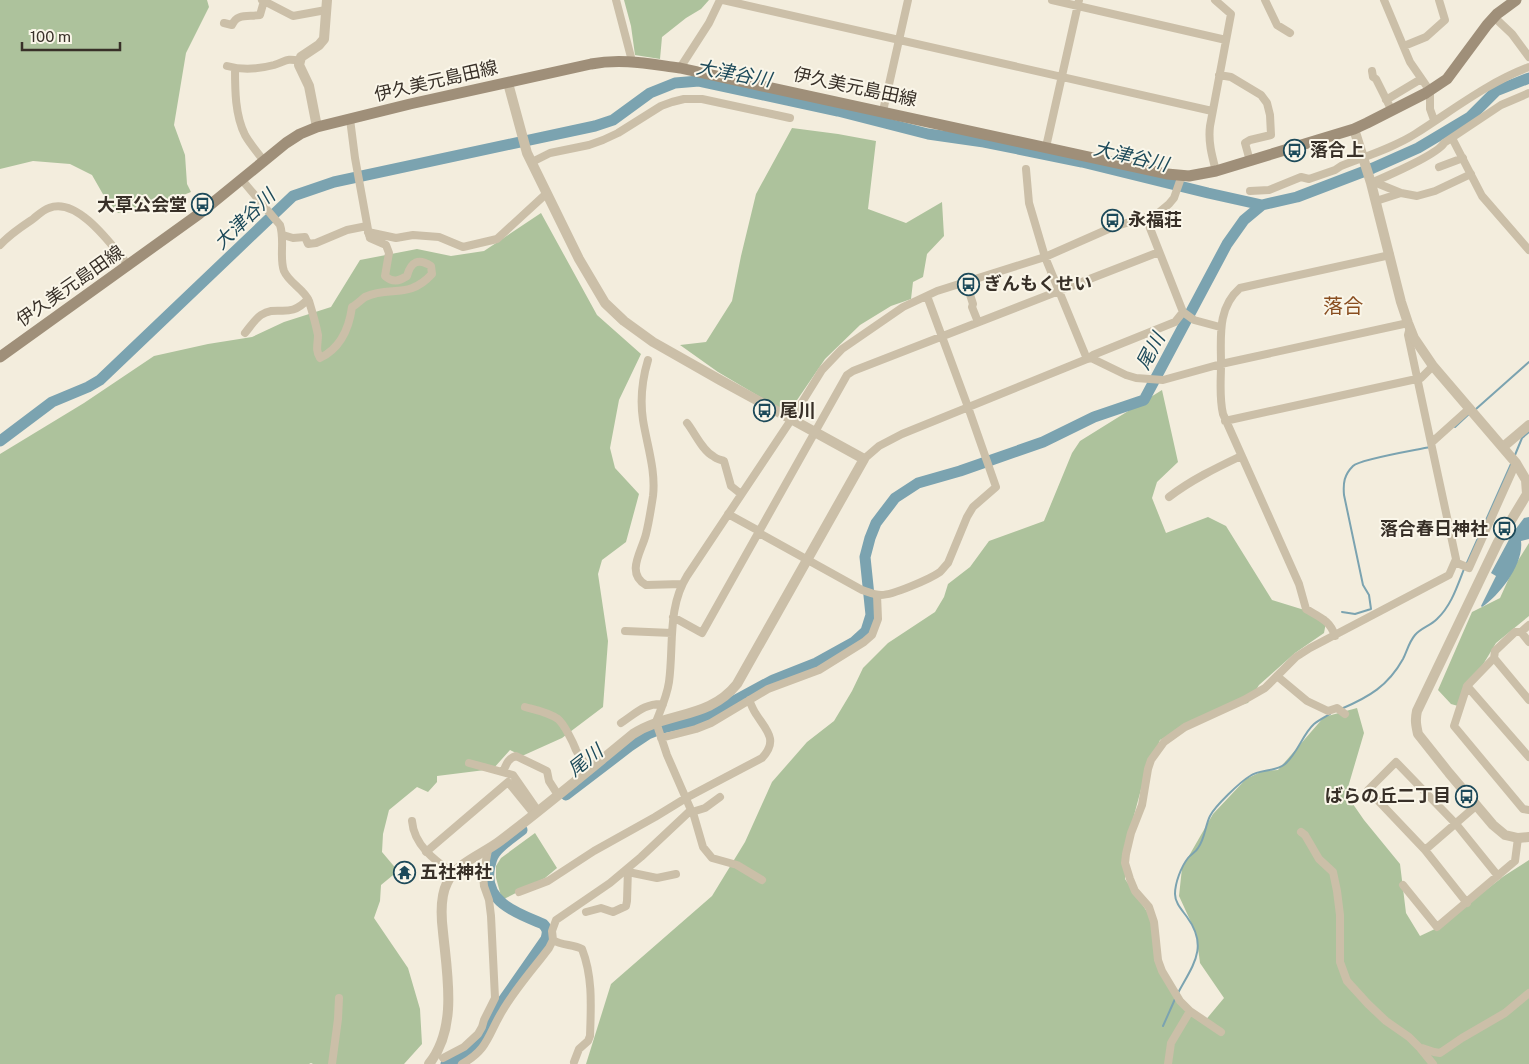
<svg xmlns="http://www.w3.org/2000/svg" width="1529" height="1064" viewBox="0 0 1529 1064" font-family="'Public Sans','Noto Sans JP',sans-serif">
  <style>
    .green { fill: #adc29c }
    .water { fill: #7ba3b0 }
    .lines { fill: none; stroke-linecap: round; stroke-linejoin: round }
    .stream { stroke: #7ba3b0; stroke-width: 2 }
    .river { stroke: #7ba3b0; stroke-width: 11 }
    .minor { stroke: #cbbfa8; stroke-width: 8 }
    .tertiary { stroke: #cbbfa8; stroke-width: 10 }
    .secondary { stroke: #9f8f79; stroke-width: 11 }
    .labels { text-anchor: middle; stroke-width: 4; stroke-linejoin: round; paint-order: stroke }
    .street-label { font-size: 18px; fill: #383028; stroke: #faf6e9 }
    .poi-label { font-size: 18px; font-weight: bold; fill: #383028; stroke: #faf6e9; text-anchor: start }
    .water-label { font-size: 19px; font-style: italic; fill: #1d4a5a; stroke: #faf6e9 }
    .quarter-label { font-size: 20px; fill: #894e20; stroke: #faf6e9 }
  </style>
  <rect width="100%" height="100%" fill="#f3eddd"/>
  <path class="green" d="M0,0H207L209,7L186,53L174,125L185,155L187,184L191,192L176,198L118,213L104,196L92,175L70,164L33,161L0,169Z
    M624,0H709L701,9L686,18L662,37L660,59L635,55L631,26Z
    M792,128L838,134L876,141L868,209L906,223L942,202L944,236L927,254L923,277L913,282L911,299L891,306L860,325L825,359L795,403L787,408L777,407L718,372L680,345L706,342L732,301L741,256L756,194Z
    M541,213L597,315L641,354L619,400L610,448L615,468L639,494L626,542L602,560L598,574L608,641L603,707L562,738L522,756L510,750L493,769L437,776V782L428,792L417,787L389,810L383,834L382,852L398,871L381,885L380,901L374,918L408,968L420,1009L422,1044L404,1064H313L311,1063L309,1064H0V454L84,403L154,356L208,344L252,337L284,322L331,307L360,260L417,249L451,256L484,251Z
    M1162,390L1178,462L1157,482L1152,498L1166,533L1208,517L1226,526L1272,600L1327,617L1324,633L1295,653L1259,685L1248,703L1224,709L1160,740L1143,782L1126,845L1125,879L1150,916L1166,981L1204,1022L1224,998L1200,963L1196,933L1179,896L1182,868L1213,814L1246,779L1263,771L1278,770L1324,717L1357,708L1364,733L1346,794L1364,820L1400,864L1406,913L1420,936L1437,928L1504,876L1529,860V1064H586L611,984L712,896L745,842L772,782L807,742L834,721L852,691L863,668L888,643L935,612L944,597L948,584L970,567L989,541L1044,521L1072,453L1080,441Z
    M1529,543V616L1496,643L1458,706L1451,704L1438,690L1472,612L1500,598L1514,567Z
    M535,833L557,868L545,878L504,899L501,896L496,878V866L501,858Z"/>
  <path class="water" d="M1529,517V539L1521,541C1524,564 1500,595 1482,607L1481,606L1496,576L1491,573L1512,534L1524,518Z"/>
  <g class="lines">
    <path class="stream" d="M1476,409L1529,362
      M1455,427L1470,413
      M1515,455L1522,438L1529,432
      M1466,565L1511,464
      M1342,612L1355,614L1371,609L1369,595L1363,585L1344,495C1343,483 1344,475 1353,466C1360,459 1417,450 1430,447
      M1341,709C1369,697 1388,686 1403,659C1407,651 1409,642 1415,635C1421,628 1430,626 1437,619C1451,606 1457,587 1464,569
      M1178,993C1193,965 1209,947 1187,917C1182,910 1175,903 1175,894C1175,883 1181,867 1188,858C1191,854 1196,852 1198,848C1205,839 1205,826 1210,816C1215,806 1240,782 1250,776C1260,769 1276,772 1285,764C1298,753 1302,735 1314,724C1319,720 1325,717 1330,714
      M1163,1026L1175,999"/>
    <path class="river" d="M0,441L52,402L88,387L100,380L293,196L334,182L595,126L613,120L650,93L675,83L699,81L838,111L928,134L984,142L1082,162L1208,193L1262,205L1297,197L1373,168L1418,148L1470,117L1496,91L1529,78
      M566,795L630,746L648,734L663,728L699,720L773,680L816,663L854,642L866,631L871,615L865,557L870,538L876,523L895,498L918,483L960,471L1043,442L1094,417L1144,400L1227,244L1244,220L1262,205
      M446,1064L468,1052L477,1046L486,1032L495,1012L546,939C548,932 548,929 543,924C519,914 485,903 489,871C490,864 491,858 495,853C502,844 513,837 522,830"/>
    <path class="minor" d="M262,0L293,16L326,10
      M616,0L632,61
      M723,0L1212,111
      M1052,0L1226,40
      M1215,0L1231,14L1210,126C1208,142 1212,156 1216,171
      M1265,0L1277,25L1290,33
      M1384,0L1410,62L1430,91V109L1434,120
      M1494,17L1512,34L1529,57
      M224,23L232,25C237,13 248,17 260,15L264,1
      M1404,46L1426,37L1445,20L1439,0
      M227,66C241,70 259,69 274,65C287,61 285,58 300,61
      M235,68C235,90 235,115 245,135C250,144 258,153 264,161
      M680,68L709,23L720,0
      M1372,71L1373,77L1376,79L1392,111
      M1219,75L1231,77L1261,95L1267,103L1270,115L1271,135L1250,140L1245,143L1250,161
      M1386,100L1421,79
      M883,111L908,0
      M350,119L355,158L369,235
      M1452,138L1482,196L1529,250
      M1046,147L1079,0
      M532,162L550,153L589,145L603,140L618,133L661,106L672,102L684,99H702L790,118
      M1439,167L1463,158
      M1026,169L1029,203L1045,257L1087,359L1093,355L1175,322L1183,312
      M242,180L280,225C285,240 279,258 284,271C289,283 304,289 309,301C312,311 316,325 318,335C318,344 315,350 320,358C341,348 349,329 352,307C357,304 361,300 365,297C391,285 408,300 432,274L431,266C419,258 411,261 407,276C399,281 393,283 385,276L389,253L386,245L370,238
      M1374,182L1401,193
      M1371,183C1385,177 1438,154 1444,143L1501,105L1529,93
      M1250,191L1269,190L1301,177L1309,179L1335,170L1341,166C1366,156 1393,148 1415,134C1453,110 1487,83 1529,67
      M1376,201L1401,193L1417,196L1435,191L1471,174
      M1146,218L1183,312L1194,320L1220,327
      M368,232L396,238L413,235L439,237L463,247L497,239L547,193
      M283,235L293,238L305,237L308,244L316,243L347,230L367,226
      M0,245C10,234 21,227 33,219C38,215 43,210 49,208C78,196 113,247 129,266
      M966,282L973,304L972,307L978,322
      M1410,327L1408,335L1431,443
      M245,333C250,327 255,319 261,315C278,304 289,320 308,299
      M648,360C642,380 640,400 643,420C647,445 656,471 653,496C651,509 649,522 646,534C642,551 625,573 646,585L682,584
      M1225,421L1421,378L1433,366
      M687,423C695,433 702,450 713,456C716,459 721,460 724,461L731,486L741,494
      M864,459L879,446L902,434L1087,359L1091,358L1126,375L1136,378L1163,380L1221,364L1408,323
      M1169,497C1191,480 1216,468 1241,456
      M728,514L759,531
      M759,533L862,590C868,592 875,595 881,595C893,595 930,579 940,572C943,569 945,566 948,563L967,517L973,507L996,487L968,407L927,296
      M1455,562L1469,568L1516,463
      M673,617L702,633L847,375L853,371L1159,252
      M1529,625L1521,632H1515L1495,651L1494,658L1467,686L1454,726L1523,809L1529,810
      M625,631L672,633
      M1521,632L1529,642
      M1335,636C1330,620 1319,617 1306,609L1299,584L1223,414C1219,397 1221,381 1221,364C1221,337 1217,308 1240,288L1390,255
      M1494,658L1529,700
      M1277,676L1307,701L1328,711L1337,708L1345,714
      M1467,686L1529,757
      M525,707C536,710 548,712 558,719C564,724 573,742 576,750C579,756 585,763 589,770
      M621,723C636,713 645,703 663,704
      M661,738L696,729L711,723L768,689L819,670L864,642L872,635L878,619L877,595
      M469,763L513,775L538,811
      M503,772C506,765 508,758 516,756L547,771L549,781L558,795
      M691,810L694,816L703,847L712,858L737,865L762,880
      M692,812L705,808L720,797
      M412,821C414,845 434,860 453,873
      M1301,832L1305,835L1319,859L1333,872L1337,891L1340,915V962L1347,981L1368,1004L1386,1021L1409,1037L1420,1048L1433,1064
      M1425,850L1477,805
      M426,852L508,782L534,814
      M628,872L657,878L676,874
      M1403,885L1437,927L1515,861L1518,838
      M519,892L548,881L594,851L655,817L686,798L762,758C779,740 766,730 756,714C753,710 751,704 749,700
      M1467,903L1425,850L1368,790L1396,762L1456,824L1498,876
      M586,912L601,908L613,912L626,906L627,901L628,869
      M553,940C562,946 573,944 582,949C593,977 591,1007 590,1036L588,1041L579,1049L574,1062
      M1221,1032L1190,1011L1180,1001L1162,971L1158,960L1154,922L1149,907L1135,891L1130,879L1125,863L1126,854L1131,833L1142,805L1148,769L1151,760L1164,742L1185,727L1244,700L1265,688L1296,657L1310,648L1449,575L1456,559L1431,443L1470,408
      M1422,1048L1434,1052L1440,1053L1462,1038L1505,1013L1529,993
      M443,1058L464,1047L478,1034L482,1027L484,1020L495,998L491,916L489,900L484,886L483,876L488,850
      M332,1064L338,1019L339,998
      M462,1064C489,1049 488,1034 503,1010C516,988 534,968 549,948L553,940L552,931L556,920L610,883L641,857L691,810L667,755L656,722C661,709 667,696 669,682C674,646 667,608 687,576L791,420L822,370L842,349L903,307L937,291L1045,257L1113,227L1157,214L1169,204L1174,198L1182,175
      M1168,1064L1171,1043L1190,1011"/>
    <path class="tertiary" d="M317,127L309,86L299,65L301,57L319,45L324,39L327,0
      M1354,129L1371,183L1401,302L1408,323L1414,338L1433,366L1516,463L1526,480L1527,494L1498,542L1417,711C1415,720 1416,725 1418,734L1449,773L1493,825L1505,835L1518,838L1529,837
      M1503,447L1529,425
      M429,1064C458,1028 447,974 443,932C441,916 440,897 447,883C456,863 483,854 500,841C545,807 589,770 633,734C669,711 709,719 737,684L864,459L720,380L653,342L624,321L605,303L579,259L527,153L508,83"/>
    <path class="secondary" d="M0,357L199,214L286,143L300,134L317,127L410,104L591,64C622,58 649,64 680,68L1167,174L1189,176L1216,171L1354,129L1367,123L1426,93L1447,79L1487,25L1497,14L1516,0"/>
  </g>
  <defs>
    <symbol id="bus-ring" viewBox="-11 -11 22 22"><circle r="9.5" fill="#faf6e9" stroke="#1d4a5a" stroke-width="1.5"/><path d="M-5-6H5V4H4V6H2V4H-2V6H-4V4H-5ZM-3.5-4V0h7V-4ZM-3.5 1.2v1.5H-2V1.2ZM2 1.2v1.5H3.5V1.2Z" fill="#1d4a5a"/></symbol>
    <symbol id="temple-ring" viewBox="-11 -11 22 22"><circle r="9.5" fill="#faf6e9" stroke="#1d4a5a" stroke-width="1.5"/><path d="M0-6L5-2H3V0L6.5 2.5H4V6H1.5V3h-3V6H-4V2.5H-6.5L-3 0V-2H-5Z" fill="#1d4a5a"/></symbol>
  </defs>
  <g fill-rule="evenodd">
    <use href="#bus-ring" x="1282" y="138" width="25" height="25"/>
    <use href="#bus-ring" x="190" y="192" width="25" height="25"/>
    <use href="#bus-ring" x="1100" y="208" width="25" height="25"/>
    <use href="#bus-ring" x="956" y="272" width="25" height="25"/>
    <use href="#bus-ring" x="752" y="398" width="25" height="25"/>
    <use href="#bus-ring" x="1492" y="516" width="25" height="25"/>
    <use href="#bus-ring" x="1454" y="784" width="25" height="25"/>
    <use href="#temple-ring" x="392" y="860" width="25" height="25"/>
  </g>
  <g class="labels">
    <g class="street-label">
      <text transform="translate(436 81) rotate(-13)" y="6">伊久美元島田線</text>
      <text transform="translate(855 87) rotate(12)" y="6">伊久美元島田線</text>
      <text transform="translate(70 286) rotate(-35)" y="6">伊久美元島田線</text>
    </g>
    <g class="poi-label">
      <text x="1310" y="156">落合上</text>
      <text x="187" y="211" text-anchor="end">大草公会堂</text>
      <text x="1128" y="226">永福荘</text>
      <text x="984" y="290">ぎんもくせい</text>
      <text x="780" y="417">尾川</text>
      <text x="1488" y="535" text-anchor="end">落合春日神社</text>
      <text x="1451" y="802" text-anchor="end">ばらの丘二丁目</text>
      <text x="420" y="878">五社神社</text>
    </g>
    <g class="water-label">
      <text transform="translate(734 73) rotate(10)" y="7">大津谷川</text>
      <text transform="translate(1131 156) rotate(13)" y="7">大津谷川</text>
      <text transform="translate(244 219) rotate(-44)" y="7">大津谷川</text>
      <text transform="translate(1150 351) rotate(-62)" y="7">尾川</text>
      <text transform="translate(585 760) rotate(-38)" y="7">尾川</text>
    </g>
    <g class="quarter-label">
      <text x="1343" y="313">落合</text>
    </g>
  </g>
  <path d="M22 42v8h98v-8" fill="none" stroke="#383028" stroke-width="2.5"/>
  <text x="30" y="42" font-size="15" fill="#383028" stroke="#faf6e9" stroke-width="4" paint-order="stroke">100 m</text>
</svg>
